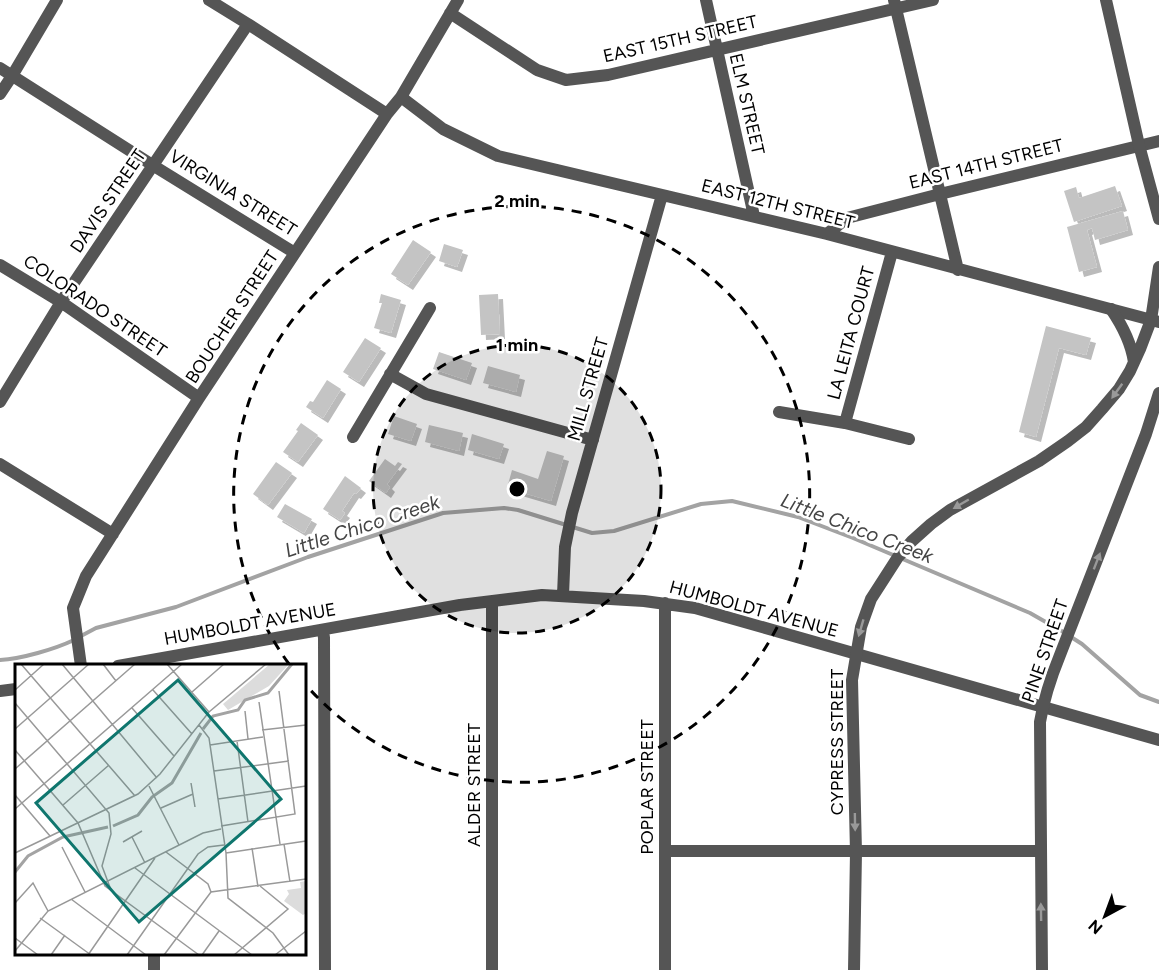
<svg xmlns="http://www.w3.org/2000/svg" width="1159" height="970" viewBox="0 0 1159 970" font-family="Figtree,sans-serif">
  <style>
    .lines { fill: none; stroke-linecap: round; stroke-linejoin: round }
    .stream { stroke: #a3a3a3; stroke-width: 4 }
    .building { fill: #c4c4c4; filter: url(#shadow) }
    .minor { stroke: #555; stroke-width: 12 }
    .tertiary { stroke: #555; stroke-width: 12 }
    .oneway { fill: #999 }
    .ring { fill: none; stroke: #000; stroke-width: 3; stroke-dasharray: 10 8 }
    .labels { text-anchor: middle; stroke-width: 5; stroke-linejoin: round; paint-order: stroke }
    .street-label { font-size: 18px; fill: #000; stroke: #fff }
    .water-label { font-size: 20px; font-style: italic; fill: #444; stroke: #fff }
    .inset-river { fill: none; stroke: #a3a3a3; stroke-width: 3 }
    .inset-road { fill: none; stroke: #999; stroke-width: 1.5 }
    .view { fill: #0f766e; fill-opacity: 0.15; stroke: #0f766e; stroke-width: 3 }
    .inset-edge { fill: none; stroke: #000; stroke-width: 3 }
    .centre { fill: #000; stroke: #fff; stroke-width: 3 }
    .ring-label { font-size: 18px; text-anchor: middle; font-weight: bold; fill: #000; stroke: #fff; stroke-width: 5; stroke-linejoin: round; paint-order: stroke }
  </style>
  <defs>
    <filter id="shadow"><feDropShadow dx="5" dy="5" stdDeviation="0" flood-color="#0004"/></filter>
  </defs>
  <rect width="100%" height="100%" fill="#fff"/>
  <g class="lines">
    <path class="stream" d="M81,636L96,628L176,607L308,557L443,513L504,508L518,510L592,533L614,531L701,504L732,501L798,517L853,538L1030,613L1065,633
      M1071,637L1082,644L1140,695L1159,702
      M0,660C21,659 55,649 74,640"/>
  </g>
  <path class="building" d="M1115,186L1122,206L1074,222L1064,191L1076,187L1079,198Z
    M1123,211L1128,230L1095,240L1092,228L1087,230L1097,267L1079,272L1067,227Z
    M413,240L431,252L408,285L391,274Z
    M444,244L463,250L457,267L439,261Z
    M381,294L401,300L391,333L374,328L382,303H379Z
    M498,294L500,334L481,335L479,295Z
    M1046,326L1091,338L1086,355L1059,348L1036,437L1019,432Z
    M365,338L381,348L359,382L343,372Z
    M439,352L472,363L466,380L433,369Z
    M488,366L520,375L516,392L483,383Z
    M327,380L341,389L323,418L306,407L310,401L313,402Z
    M394,416L417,424L411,441L388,434Z
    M301,423L318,435L298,462L283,452L298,431L296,430Z
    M429,425L463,433L459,451L425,442Z
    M472,434L504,444L499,459L468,450Z
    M547,451L564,456L551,501L507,488L512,470L538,479Z
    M385,459L395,466L398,462L402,464L387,484L390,487L386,493L369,481Z
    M276,462L292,473L268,505L253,494Z
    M345,476L361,488L356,494L354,493L342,511L345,513L340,520L323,509Z
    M285,504L312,519L304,533L277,517Z"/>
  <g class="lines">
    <path class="minor" d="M209,0L248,24L387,114
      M706,0L754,216
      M894,0L958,270
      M450,13L537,70L566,80L608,75L933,0
      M0,68L154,166L295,253
      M0,94L12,76L57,0
      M401,97L443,129L498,156L827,234L1159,322
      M827,234L847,218L940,194L1159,141
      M0,265L61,302L199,398
      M390,374L426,394L593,440
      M0,402L61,302L248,24
      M779,412L845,423L909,439
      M845,423L892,252
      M353,437L430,308
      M0,464L113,534
      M563,595L565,547L572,513L662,195
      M665,603V970
      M323,630L324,638L325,970
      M81,666L73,608L86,576L199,398L387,114L401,97L458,0
      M118,666L460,605L542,595L644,601L695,608L1159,740
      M0,691L16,689
      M666,851H1040
      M154,954V970
      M492,970V601"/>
    <path class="tertiary" d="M1106,0L1139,145L1159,219
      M1111,309C1122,325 1131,342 1134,362
      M854,970L856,852L852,680L861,627L871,599L898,557L912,541L931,524L950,510L1039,461L1068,441L1086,427L1102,409L1119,389L1130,371L1140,349L1151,320L1159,267
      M1042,970L1040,722C1044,698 1051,677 1060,655L1146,434L1159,393"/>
  </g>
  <defs><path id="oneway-solid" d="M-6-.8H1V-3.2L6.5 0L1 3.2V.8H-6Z" transform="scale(1.5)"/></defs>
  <g class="oneway">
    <use href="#oneway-solid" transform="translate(1117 391) rotate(126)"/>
    <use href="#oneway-solid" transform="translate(961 504) rotate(150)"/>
    <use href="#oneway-solid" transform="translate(1097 561) rotate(-69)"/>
    <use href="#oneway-solid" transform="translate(861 628) rotate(106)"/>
    <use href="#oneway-solid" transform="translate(855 822) rotate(89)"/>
    <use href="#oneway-solid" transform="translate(1041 912) rotate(-91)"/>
  </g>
  <circle cx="517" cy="489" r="144" fill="#000" fill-opacity=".12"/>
  <g class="ring">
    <circle cx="517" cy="489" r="144"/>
    <path d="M289 664A288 288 0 1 1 305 684"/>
  </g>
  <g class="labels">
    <g class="street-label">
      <text transform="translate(680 39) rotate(-13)" y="6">EAST 15TH STREET</text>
      <text transform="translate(747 104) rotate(77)" y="6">ELM STREET</text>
      <text transform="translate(986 164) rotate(-14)" y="6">EAST 14TH STREET</text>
      <text transform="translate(233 193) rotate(32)" y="6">VIRGINIA STREET</text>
      <text transform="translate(108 201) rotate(-56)" y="6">DAVIS STREET</text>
      <text transform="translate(778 204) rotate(14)" y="6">EAST 12TH STREET</text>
      <text transform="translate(95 306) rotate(34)" y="6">COLORADO STREET</text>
      <text transform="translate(232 317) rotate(-57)" y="6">BOUCHER STREET</text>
      <text transform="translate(851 333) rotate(-75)" y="6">LA LEITA COURT</text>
      <text transform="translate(588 389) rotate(-74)" y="6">MILL STREET</text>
      <text transform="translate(754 609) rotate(15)" y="6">HUMBOLDT AVENUE</text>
      <text transform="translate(250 624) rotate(-10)" y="6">HUMBOLDT AVENUE</text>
      <text transform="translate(1045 651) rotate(-71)" y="6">PINE STREET</text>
      <text transform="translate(837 742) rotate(-90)" y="6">CYPRESS STREET</text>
      <text transform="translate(474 785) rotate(-90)" y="6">ALDER STREET</text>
      <text transform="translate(647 787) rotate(-90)" y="6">POPLAR STREET</text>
    </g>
    <g class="water-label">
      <text transform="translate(362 526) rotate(-18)" y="7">Little Chico Creek</text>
      <text transform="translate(857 528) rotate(21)" y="7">Little Chico Creek</text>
    </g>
  </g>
  <g transform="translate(15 664)">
    <rect width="291" height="291" fill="#fff"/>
    <path d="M255,0H274L254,22L213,46L208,40ZM291,217V249L288,251L269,237L274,230L272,226L286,224L285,218Z" fill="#dcdcdc"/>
    <path class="inset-river" d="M188,65L198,52L223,46L230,36L253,29L277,0M98,162L123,151L137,133L157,119L186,69M0,208L13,192L48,173L93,163"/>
    <path class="inset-road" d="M6,0L120,132M47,0L142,114M88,0L101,17M152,0L194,48M0,26L29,0M138,26L177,70M177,28L209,0M244,38L265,180M0,39L94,149L96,170L87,202L96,226M117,44L159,92M230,47L233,75M184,61L194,74L211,189L213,234L258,269L274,291M0,65L74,0M247,66L291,61M222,77L233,158M195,81L248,73M0,86L63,159L90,222L184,291M0,105L120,0M199,107L274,97M176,119L180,143M134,122L164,181M0,131L35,172M203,135L291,122M48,141L94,101M146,144L178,130M0,145L167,0M206,162L280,150L264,27M117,173L130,199M108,178L127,167M269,180L275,218M47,183L70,228M237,184L243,223M151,188L193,220L196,228M0,189L123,130L145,110L194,48L251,0M211,189L291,177M120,204L237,291M56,235L131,291M0,239L18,219L33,247M25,254L76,291M0,274L23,291M0,287L33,247L188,169L206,165M36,291L50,271M73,291L140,194M112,291L183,190L193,183L209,181M149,291L196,228L291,215M187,291L204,267M219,291L273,245L245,222M260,291L291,267"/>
    <path class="view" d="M163,16L266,135L124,258L21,139Z"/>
    <rect width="291" height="291" class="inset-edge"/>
  </g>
  <circle cx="517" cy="489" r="9" class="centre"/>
  <g class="ring-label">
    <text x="517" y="207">2 min</text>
    <text x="517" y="351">1 min</text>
  </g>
  <g transform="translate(1105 916) rotate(221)" stroke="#ffffff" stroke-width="4.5" paint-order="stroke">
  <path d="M0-4.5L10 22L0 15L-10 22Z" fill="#000000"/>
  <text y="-9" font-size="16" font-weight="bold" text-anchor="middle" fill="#000000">N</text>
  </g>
</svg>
